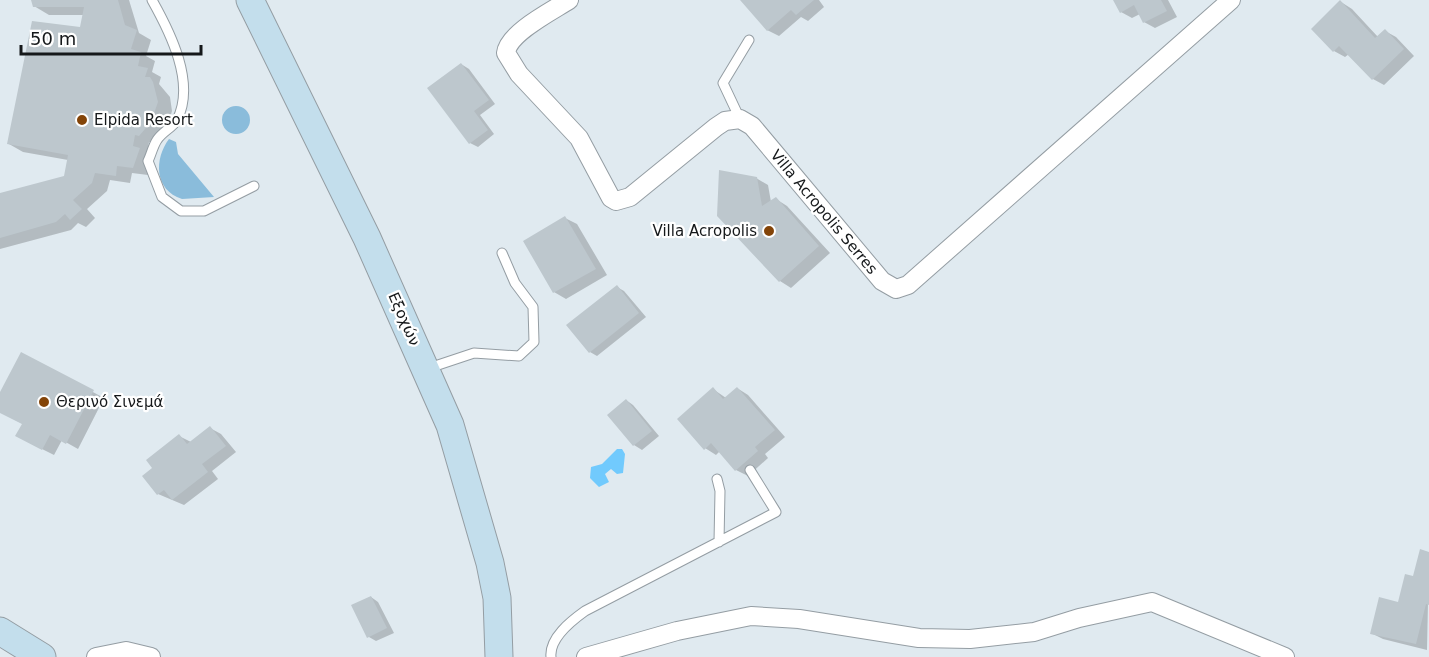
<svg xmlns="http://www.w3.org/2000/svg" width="1429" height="657" viewBox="0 0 1429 657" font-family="'DejaVu Sans',sans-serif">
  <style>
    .green { fill: #8abcdb }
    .water { fill: #71cafd }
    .shadow { fill: #0003 }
    .building { fill: #bdc7cd }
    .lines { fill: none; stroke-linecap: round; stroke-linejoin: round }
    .lane-casing { stroke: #949da3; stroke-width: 11 }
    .street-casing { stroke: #949da3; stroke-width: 20 }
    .secondary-casing { stroke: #949da3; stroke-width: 29 }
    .lane { stroke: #fff; stroke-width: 9 }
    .street { stroke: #fff; stroke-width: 18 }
    .secondary { stroke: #c3deec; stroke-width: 27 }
    .poi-dot { fill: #834408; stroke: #fff; stroke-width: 2 }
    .labels { text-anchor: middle; stroke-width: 4.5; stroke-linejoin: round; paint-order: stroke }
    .poi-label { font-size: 15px; fill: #15181a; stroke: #fff; text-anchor: start }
    .street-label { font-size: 15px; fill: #15181a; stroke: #fff }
  </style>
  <rect width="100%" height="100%" fill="#e0eaf0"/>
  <path class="green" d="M222 120a14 14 0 1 1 28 0a14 14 0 1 1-28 0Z
    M169,139L176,142L178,154L214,197L182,199C154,190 154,159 169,139Z"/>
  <path class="water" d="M617,449H622L625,454L623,473L617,474L611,469L605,474L609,482L599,487L590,478L591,467L602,464Z"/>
  <path class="shadow" d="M32,0H129L139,33L151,40L146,56L155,61L152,72L161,77L159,84L170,97L172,111L168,125L154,143L149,142L147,154L154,158L148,175L132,173L130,183L110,180L107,191L87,209L95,218L86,227L78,223L71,230L0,249V194L65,177L68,160L23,152L9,144L82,29L84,15H49L34,6Z
    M742,0H819L824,7L808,21L801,17L779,36L767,30Z
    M1115,0H1168L1177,17L1155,28L1144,22L1140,14L1132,18L1121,12Z
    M1341,2L1352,9L1378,37L1385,31L1396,37L1414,56L1384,85L1373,79L1349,54L1345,57L1334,51Z
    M461,64L469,69L495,104L480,115L494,134L478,147L470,143Z
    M756,178L768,185L771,202L776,199L787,206L830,253L791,288L780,281L719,215Z
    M565,218L577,224L607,275L566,299L554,292L525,242Z
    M617,287L624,291L646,317L597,356L590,352Z
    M22,354L104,398L78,449L62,440L54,455L28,442L23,424L0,412V395Z
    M737,388L748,395L785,437L765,454L768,458L748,476L736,470L720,451L716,455L705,448L713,389L726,398Z
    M626,400L633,405L659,436L642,450L634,445L609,415Z
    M210,428L221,434L236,452L212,471L218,479L184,505L158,494L154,468L179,436L191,442Z
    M1429,553L1427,650L1383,639L1371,633L1399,603Z
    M371,597L378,602L394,633L376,641L369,637Z"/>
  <path class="building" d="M31,0H118L125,25L137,30L131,49L141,52L138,66L148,68L145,77H150L153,82L158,102L151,122L139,136L135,135L133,146L140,148L133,168L117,166L116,176L95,173L92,183L73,200L82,209L70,220L65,214L56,222L0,238V193L64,176L68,155L7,144L32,21L80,27L84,7H33Z
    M740,0H814L796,15L791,10L767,31Z
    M1113,0H1161L1167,11L1143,23L1134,5L1120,13Z
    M1340,0L1375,38L1385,29L1404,49L1372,80L1339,46L1333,52L1311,29Z
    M461,63L489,100L474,111L488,130L469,144L427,88Z
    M719,170L757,177L762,206L776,197L819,246L779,282L717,216Z
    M565,216L596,269L553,293L523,241Z
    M617,285L639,313L589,353L566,325Z
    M21,352L94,390L66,444L50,435L42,450L15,436L22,424L0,413V392Z
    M713,387L723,399L737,387L775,430L755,447L758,451L735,471L711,443L704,450L677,419Z
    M626,399L652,431L633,446L607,415Z
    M210,426L226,446L202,464L208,472L172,500L164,490L157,495L142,476L152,468L146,460L179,434L187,444Z
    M1420,549L1429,552V605L1426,604L1416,644L1370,634L1379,597L1398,602L1405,574L1413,576Z
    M371,596L387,628L367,638L351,605Z"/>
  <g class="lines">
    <defs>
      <path id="lane" d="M152,0C170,32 196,83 177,120C172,128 162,132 157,140C153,146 151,155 148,161L162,197L181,211H204L254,186
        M740,119L723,83L749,40
        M429,368L474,353L519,356L534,342L533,307L515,283L502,253
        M717,479L720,491L719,542
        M551,657C549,638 571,621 585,611L776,512L750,470"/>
      <path id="street" d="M569,0C552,11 508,33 506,53L519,74L579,138L611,198L616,201L630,197L716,127L725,121L740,119L752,126L882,281L896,289L908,285L1231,0
        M96,657L126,651L151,657
        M586,657L677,631L751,616L799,619L919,638L970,639L1034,632L1079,618L1152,602L1285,657"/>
      <path id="secondary" d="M250,0L367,238L450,425L490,563L497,598L499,657
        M0,631L42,657"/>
    </defs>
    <use href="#lane" class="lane-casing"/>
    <use href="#street" class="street-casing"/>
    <use href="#secondary" class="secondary-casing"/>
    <use href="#lane" class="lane"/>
    <use href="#street" class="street"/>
    <use href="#secondary" class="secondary"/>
  </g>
  <g class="poi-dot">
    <circle cx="82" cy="120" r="6"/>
    <circle cx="769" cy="231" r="6"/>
    <circle cx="44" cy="402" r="6"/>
  </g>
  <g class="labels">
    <g class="poi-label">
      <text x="94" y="125">Elpida Resort</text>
      <text x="757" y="236" text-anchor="end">Villa Acropolis</text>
      <text x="56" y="407">Θερινό Σινεμά</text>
    </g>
    <g class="street-label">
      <text transform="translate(824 212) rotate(50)" y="5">Villa Acropolis Serres</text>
      <text transform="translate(404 319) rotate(66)" y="5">Εξοχών</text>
    </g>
  </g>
  <path d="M21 45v9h180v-9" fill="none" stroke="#15181a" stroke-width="3"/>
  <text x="30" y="45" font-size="18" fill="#15181a" stroke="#ffffff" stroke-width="4.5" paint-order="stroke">50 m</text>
</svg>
